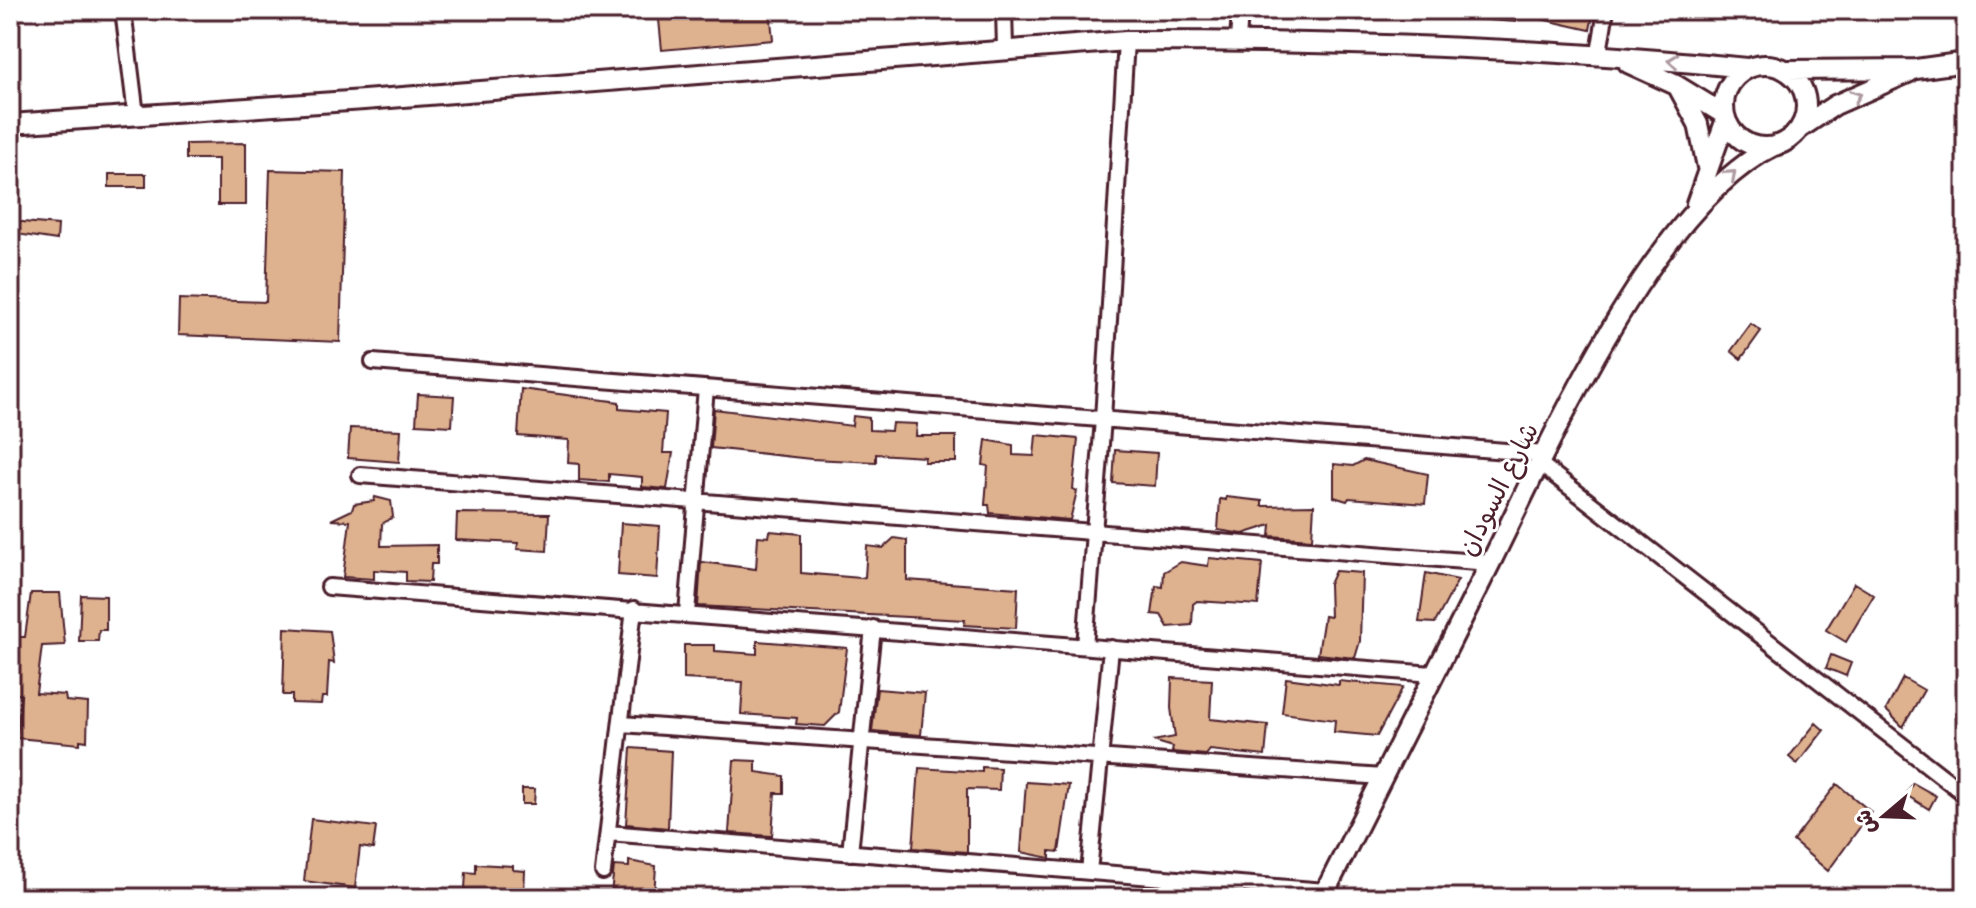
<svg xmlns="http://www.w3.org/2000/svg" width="1976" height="908" viewBox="0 0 1976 908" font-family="Sriracha,'Playpen Sans Arabic',sans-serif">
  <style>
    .building { fill: #deb18f; stroke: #4a1f2b; stroke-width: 2 }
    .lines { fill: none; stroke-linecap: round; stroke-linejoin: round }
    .street-casing { stroke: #4a1f2b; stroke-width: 20 }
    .secondary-casing { stroke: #4a1f2b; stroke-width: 24 }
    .street { stroke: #fff; stroke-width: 14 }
    .secondary { stroke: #fff; stroke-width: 18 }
    .oneway { stroke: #ae9aa0 }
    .labels { text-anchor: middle; stroke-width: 6; stroke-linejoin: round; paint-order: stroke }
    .street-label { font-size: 26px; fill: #4a1f2b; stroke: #fff }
  </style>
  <rect width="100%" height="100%" fill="#fff"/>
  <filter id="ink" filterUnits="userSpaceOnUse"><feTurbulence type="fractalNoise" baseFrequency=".0125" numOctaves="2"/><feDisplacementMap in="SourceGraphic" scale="16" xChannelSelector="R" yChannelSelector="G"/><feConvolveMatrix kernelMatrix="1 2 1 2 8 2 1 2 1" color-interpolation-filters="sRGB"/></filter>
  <g filter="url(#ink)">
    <path class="building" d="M658,10H770L773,40L662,50Z
      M1474,10H1517L1516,22L1474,19Z
      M1523,10H1574L1593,14L1590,30L1523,15Z
      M246,143V205H218V159H186V144Z
      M270,170L345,172L340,342L178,335L179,299L266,302Z
      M109,174H146V187H109Z
      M10,221L58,225L57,240L10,233Z
      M1751,324L1761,331L1741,359L1731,351Z
      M521,389L619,402V409L666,413L663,453H673L667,489L642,487V477L609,474V482L579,480V464L568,463L569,440L518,436Z
      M418,394L454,396L452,426L416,424Z
      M714,409L852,426L853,416L869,418V430L891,431L892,423L917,424L916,436H956V462H924L925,457L876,454V462L811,459L711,448Z
      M350,428L401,430L399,462L348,458Z
      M1036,435L1078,439L1073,489L1077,491L1070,520L990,513L989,505H985L988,466L983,465L986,440L1013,445V455L1034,456Z
      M1115,450L1157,453L1155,486L1113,483Z
      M1364,460L1428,474L1425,504L1349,498L1347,501L1334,497V464L1353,466Z
      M375,497L391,501L393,517L382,524L381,546L437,545V564H431L430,582L406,581V572L374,570V579L343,577L350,521L331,520L352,510L354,504L374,501Z
      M1226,497L1262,501V506L1314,505L1312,539L1270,536L1271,525L1243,534L1218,530L1220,499L1226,500Z
      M457,513L549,514L547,551L517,549L518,543L456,540Z
      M621,523L660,526L657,578L618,575Z
      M770,531L801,534V573L861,578L865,577L867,546L883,548L894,538L907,540V580L1018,588L1016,628L964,625L965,620L698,606L701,562L756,569L758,536L769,537Z
      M1209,558L1262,563L1258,605L1197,601L1193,604L1192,625L1168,627L1161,615L1152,614L1156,586L1163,587L1164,572L1181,562L1208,566Z
      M1335,571L1362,573L1360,641L1355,658L1318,654L1324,616L1330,617L1329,584Z
      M1426,573L1458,580L1435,623L1419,622Z
      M1854,583L1874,595L1846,642L1826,630Z
      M31,593H60L65,645L42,646L36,693L65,695L66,701L88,703L87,741L80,740V744L17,738L21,694L10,695V637H25Z
      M81,595L106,596V630H99L98,641H79Z
      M285,628L330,631L334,663L329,662L327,697H322L321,704L292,703V695H283Z
      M757,641L847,648L839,712L825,726L796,724L797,718L741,714L743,682L684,679V645H715V651L757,654Z
      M1831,655L1851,663L1846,676L1826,668Z
      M1172,678L1212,680L1210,719L1268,725L1265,756L1210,750L1206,755L1172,752L1173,747L1153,741L1175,737L1171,708Z
      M1286,678L1339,685V681L1403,687L1377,736L1334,732L1335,720L1282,713Z
      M1903,678L1924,690L1903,727L1886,710Z
      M877,689L925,693L921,735L872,731Z
      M1816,723L1824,730L1797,764L1789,757Z
      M631,748L671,751L668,828L626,824Z
      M734,760L756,761V772L784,776V793H775L772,836L729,833Z
      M982,767L1000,768L999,790L967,789V852L913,848L919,768L982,772Z
      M1026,782L1069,785L1059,852L1050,851V858L1021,852Z
      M1913,783L1936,796L1929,809L1906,795Z
      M1837,784L1871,812L1828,871L1793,841Z
      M522,789H535L534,804H522Z
      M311,819L376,827L373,849L360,847L355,888L304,881Z
      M629,861L656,866L654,897L611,895L614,866L629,867Z
      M476,864L513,866V870L525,871L524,893H517V898H472L473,890L465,889L466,872L476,873Z"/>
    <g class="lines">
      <defs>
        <path id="street" d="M123,10L136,115
          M1004,10L1005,48
          M1238,41L1240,10
          M1599,53L1606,10
          M373,362L1545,454
          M1540,464L1966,795
          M360,475L1490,563
          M329,587L1433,674
          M687,613L706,388
          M1085,646L1103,419L1126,41
          M621,724L1383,777
          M608,833L1326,891
          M850,853L873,628
          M603,872L634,609
          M1089,872L1111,648"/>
        <path id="secondary" d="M1628,63L1676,85L1725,115
          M1724 106a41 41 0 1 1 82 0a41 41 0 1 1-82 0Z
          M1786,70L1916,69L1966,62
          M1678,87L1698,124L1707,167
          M10,124L364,100L1126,41C1333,41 1541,47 1747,68
          M1799,129L1835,105L1910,72
          M1696,204L1726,119
          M1322,898C1380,785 1435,671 1493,558C1552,439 1655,203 1776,145"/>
      </defs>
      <use href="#street" class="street-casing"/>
      <use href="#secondary" class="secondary-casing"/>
      <use href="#street" class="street"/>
      <use href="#secondary" class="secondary"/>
    </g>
    <defs><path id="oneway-chevron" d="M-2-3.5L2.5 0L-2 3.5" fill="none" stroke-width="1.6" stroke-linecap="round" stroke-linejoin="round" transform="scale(2)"/></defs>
    <g class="oneway">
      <use href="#oneway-chevron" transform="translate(1673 61) rotate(-174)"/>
      <use href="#oneway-chevron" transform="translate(1856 96) rotate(-22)"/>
      <use href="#oneway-chevron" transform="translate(1731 175) rotate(-42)"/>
    </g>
  </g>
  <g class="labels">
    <g class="street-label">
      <text transform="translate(1498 489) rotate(-63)" y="9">شارع السودان</text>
    </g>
  </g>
  <rect width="1976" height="908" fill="none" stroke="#fff" stroke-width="40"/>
  <rect x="20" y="20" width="1936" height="868" fill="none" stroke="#4a1f2b" stroke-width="3" filter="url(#ink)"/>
  <g transform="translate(1884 816) rotate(251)" stroke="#ffffff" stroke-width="6" paint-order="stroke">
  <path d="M0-6L14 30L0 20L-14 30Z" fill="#4a1f2b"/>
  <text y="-12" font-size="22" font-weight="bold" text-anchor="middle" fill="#4a1f2b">ش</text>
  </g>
</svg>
